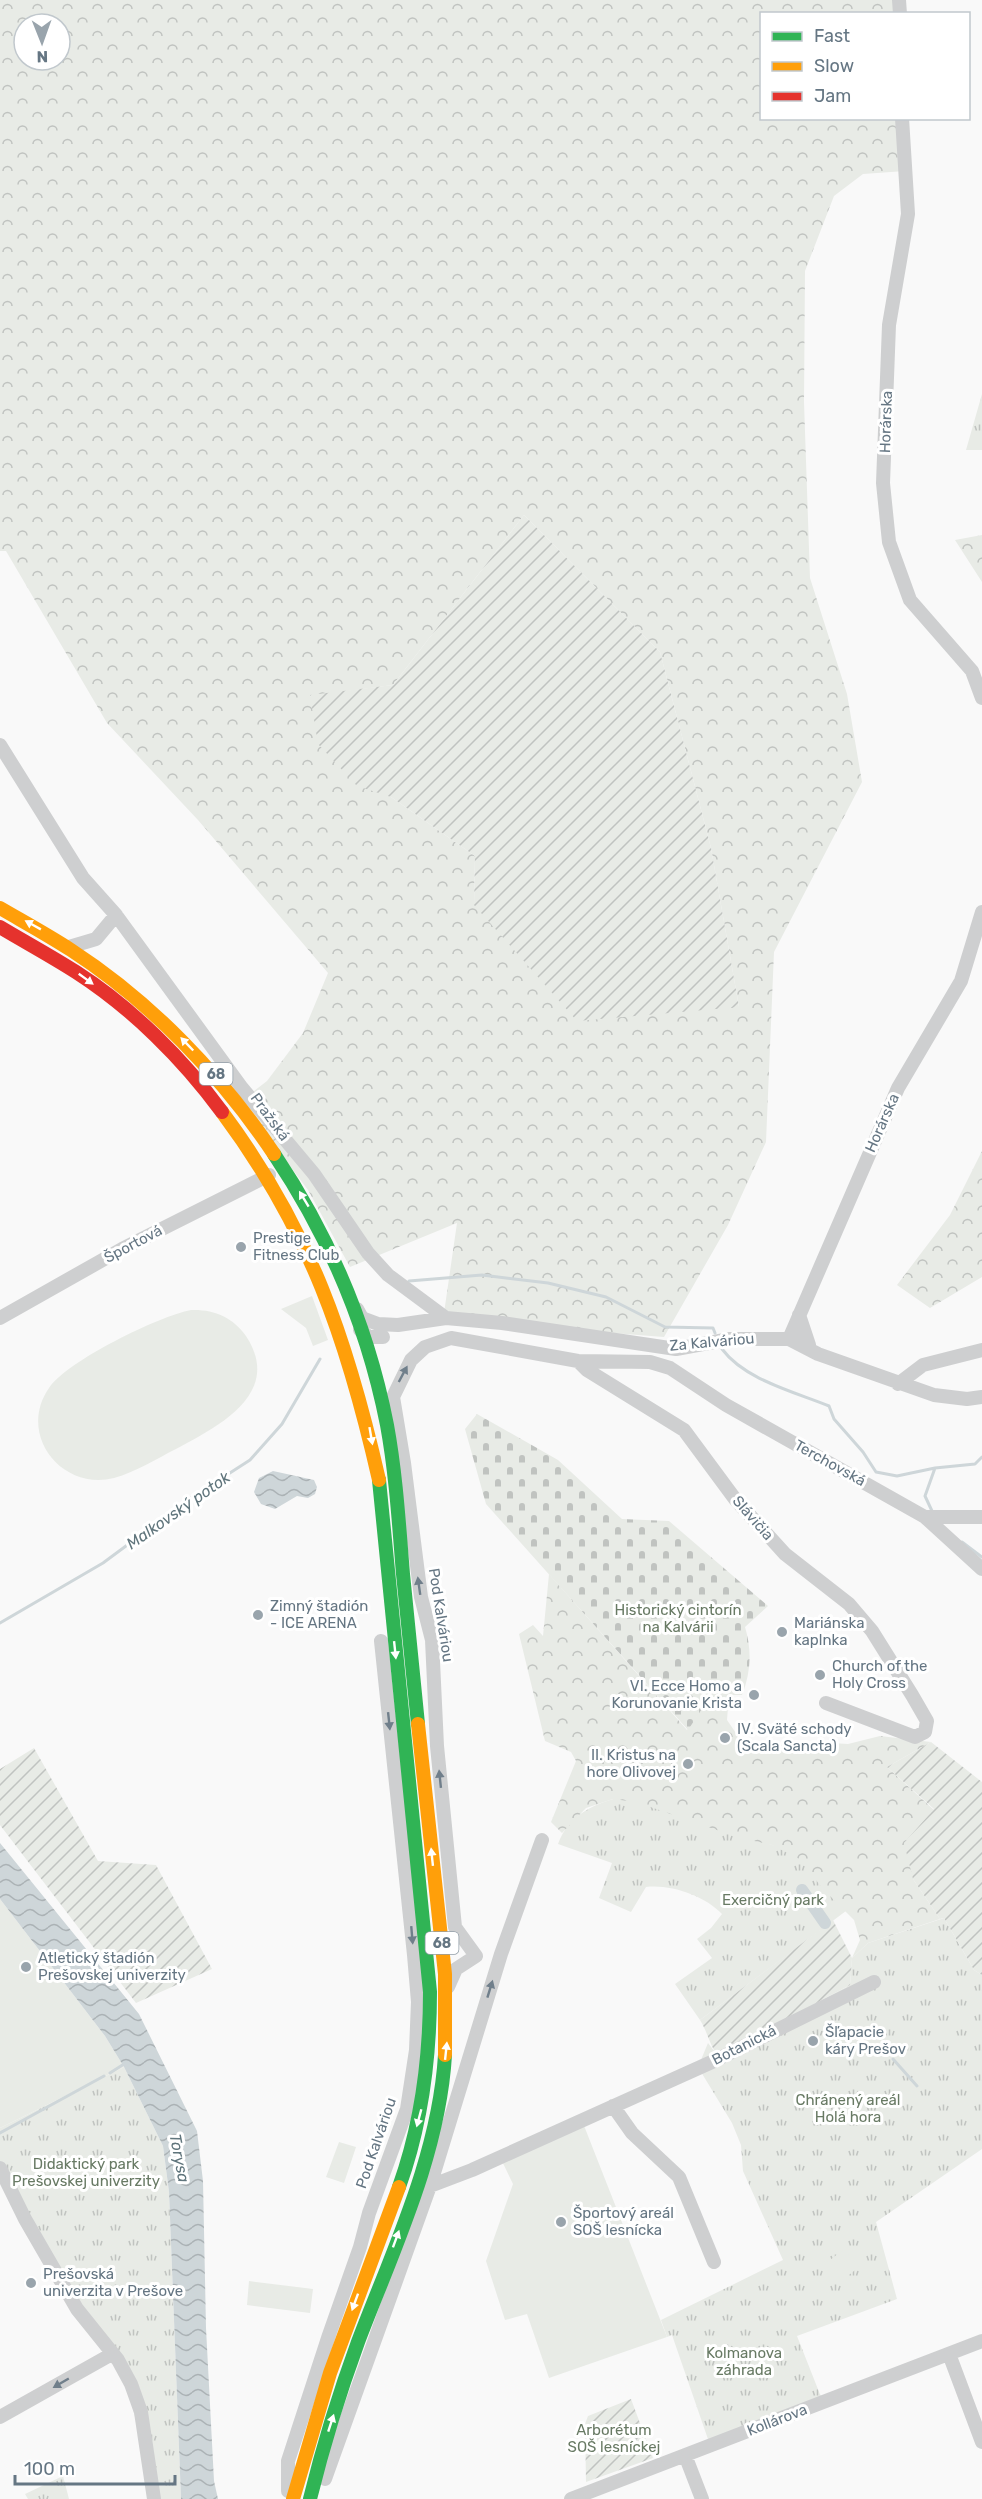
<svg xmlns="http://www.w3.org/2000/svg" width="982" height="2499" viewBox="0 0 982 2499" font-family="Rubik,sans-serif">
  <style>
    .grass { fill: url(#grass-tufts) }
    .forest { fill: url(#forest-crowns); fill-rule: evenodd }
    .cemetery { fill: url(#cemetery-stones) }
    .garden { fill: url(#garden-furrows) }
    .pitch { fill: #e8ebe6 }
    .water { fill: url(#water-waves) }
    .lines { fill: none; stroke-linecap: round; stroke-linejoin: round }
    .stream { stroke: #ced6d9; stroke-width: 3 }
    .canal { stroke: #ced6d9; stroke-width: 12 }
    .street { stroke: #cecfd0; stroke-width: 14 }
    .fast { stroke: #30b455; stroke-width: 14 }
    .slow { stroke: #ff9f0a; stroke-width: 14 }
    .jam { stroke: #e5322d; stroke-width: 14 }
    .oneway { fill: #fff }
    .oneway2 { fill: #707f8b }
    .poi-dot { fill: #99a4ac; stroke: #fff; stroke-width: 2 }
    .labels { text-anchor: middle; stroke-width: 6; stroke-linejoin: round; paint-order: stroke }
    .shield { fill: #fff; stroke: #939fa8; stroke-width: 1.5 }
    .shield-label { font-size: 14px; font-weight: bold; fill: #657683 }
    .street-label { font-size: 15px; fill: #657683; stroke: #fff }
    .poi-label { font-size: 15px; fill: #657683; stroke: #fff; text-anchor: start }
    .park-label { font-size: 15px; fill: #687a64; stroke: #fff }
    .water-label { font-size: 16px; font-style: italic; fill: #60757c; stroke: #fff }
  </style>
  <defs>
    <pattern id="grass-tufts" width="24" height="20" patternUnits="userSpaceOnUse" patternTransform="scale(1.5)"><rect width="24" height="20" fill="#e8ebe6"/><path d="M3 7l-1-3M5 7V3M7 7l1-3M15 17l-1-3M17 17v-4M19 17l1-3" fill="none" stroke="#c0c3c0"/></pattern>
    <pattern id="forest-crowns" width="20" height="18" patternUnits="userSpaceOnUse" patternTransform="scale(1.5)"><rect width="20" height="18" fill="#e8ebe6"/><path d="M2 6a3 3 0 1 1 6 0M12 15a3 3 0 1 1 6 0" fill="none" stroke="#c0c3c0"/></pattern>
    <pattern id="cemetery-stones" width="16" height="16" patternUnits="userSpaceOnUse" patternTransform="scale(1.5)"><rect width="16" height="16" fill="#e8ebe6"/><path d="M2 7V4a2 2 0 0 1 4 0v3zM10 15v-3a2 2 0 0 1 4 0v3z" fill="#c0c3c0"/></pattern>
    <pattern id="garden-furrows" width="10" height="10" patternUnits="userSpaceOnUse" patternTransform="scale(1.5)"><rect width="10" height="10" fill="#e8ebe6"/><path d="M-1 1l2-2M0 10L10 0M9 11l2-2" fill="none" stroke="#c0c3c0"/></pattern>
    <pattern id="water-waves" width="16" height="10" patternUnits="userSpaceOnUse" patternTransform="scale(1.5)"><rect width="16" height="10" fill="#ced6d9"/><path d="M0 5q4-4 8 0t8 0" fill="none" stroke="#abb2b5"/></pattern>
  </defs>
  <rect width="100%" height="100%" fill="#f9f9f9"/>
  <path class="grass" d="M982,394V450H966Z
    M613,1799H637L799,1854L858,1902L700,2020L675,1984L712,1958L697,1939L711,1928L722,1914C705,1896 671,1884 646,1887L631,1912L599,1898L612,1863L558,1844C568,1817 588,1807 613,1799Z
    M944,1918L974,1970L982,1975V2149L876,2222L897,2299L797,2336L823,2402L710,2445L672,2335L667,2337L661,2320L783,2260L743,2171L741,2145L732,2123L698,2067L708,2043L718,2056L850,1985L852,1958L868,1943Z
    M124,2067L163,2146L169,2192L181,2499H156L127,2386L0,2178V2128Z
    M63,2476L69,2499H28L25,2494Z"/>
  <path class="forest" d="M0,0H902V13L762,14V118L903,119L905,171L863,174L834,196L805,271L804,402L810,578L847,694L862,782L774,952L766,1142L728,1225L664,1337L443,1320L457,1223L350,1267L308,1190L241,1101L267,1081L303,1033L328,973L198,820L107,723L6,551H0ZM24,24H60V60H24ZM524,515L660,652L711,848L739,1007L474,905L475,856L391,797L310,696L393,685Z
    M982,535V582L955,540Z
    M982,1151V1277L930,1308L897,1285L950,1215Z
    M549,1574L687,1730L711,1695H729L727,1720L740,1739L780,1745L798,1741L848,1744L880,1736L931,1742L887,1767L934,1810L913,1879L940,1919L868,1943L852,1958L860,1940L854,1920L822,1888L801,1860L772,1845L737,1837L636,1802L613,1799L586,1808L562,1833L551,1822L576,1761L571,1752L545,1741L519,1634L533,1625L543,1636Z"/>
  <path class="cemetery" d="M477,1414L558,1460L622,1519L669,1521L768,1606L745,1627C752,1650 751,1673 742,1695H711L688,1730L486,1504L465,1429Z"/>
  <path class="garden" d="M524,515L660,652L711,848L739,1007L577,1021L474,905L475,856L391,797L357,786L318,744L310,695L393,685Z
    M931,1742L982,1782V1975L974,1970L944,1918L940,1919L913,1879L904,1843L934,1809L887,1767Z
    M34,1748L98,1861L156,1865L212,1969L136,2003L0,1825V1769Z
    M833,1920L852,1958L850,1985L718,2056C709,2044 708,2033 700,2020Z
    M631,2399L653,2458L586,2482L585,2424L588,2416Z"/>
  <path class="pitch" d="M312,1296L328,1340L313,1346L306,1328L281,1309Z
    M191,1310C213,1309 233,1317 246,1336C284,1394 217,1427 176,1449C156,1459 136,1472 114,1478C61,1491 17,1434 49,1388C67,1361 159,1316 191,1310Z
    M0,1899L105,2036L124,2067L0,2128Z
    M581,2118L667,2337L549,2378L527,2314L505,2320L486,2261L513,2184L499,2155Z
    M339,2142L356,2147L344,2183L326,2177Z
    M844,2249L859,2267L840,2282L825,2264Z
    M249,2281L313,2289L310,2313L247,2305Z"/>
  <path class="water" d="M273,1471L314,1480L317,1487L315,1494L308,1498L297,1496L275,1509L261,1504L254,1492L259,1478Z
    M0,1843L139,2014L197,2131L203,2181L206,2328L214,2481L218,2499H181L169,2192L163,2146L124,2067L105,2036L0,1899Z"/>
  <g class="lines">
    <path class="stream" d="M409,1281L482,1275L548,1283L606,1297L665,1327L713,1328L715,1333
      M722,1349C745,1380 795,1392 829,1406L834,1419L863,1452L876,1472L897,1476L935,1468L975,1464L982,1457
      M932,1511L925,1496L935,1468
      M962,1542L982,1557
      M0,1623L103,1563L188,1500L250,1460L282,1424L320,1359
      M893,2059L917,2086
      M110,2073L124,2064
      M0,2133L104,2076"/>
    <path class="canal" d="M802,1890L825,1923"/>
    <path class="street" d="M899,0L900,14
      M902,118L908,214L889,325L883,483L889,542L910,600L972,671L982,698
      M0,745L83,878L116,915L242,1088L314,1174L368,1253L388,1275L446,1318
      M69,947L96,939L116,915
      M357,1309L362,1318L378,1324L398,1325L446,1318L502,1323L676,1349L730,1339H789L818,1354L934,1395L967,1399L982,1397
      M799,1315L809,1345
      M0,1318L122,1249L269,1175
      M360,1330L369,1337H383
      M789,1339L898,1088L961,981L982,912
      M578,1361L587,1370L684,1430L735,1499L785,1554L849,1604L872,1631L912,1695L927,1721L925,1732L915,1737L826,1703
      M898,1384L923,1365L982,1350
      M925,1517H982
      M448,1987L456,1969L476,1956L455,1927L437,1746L432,1640L421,1597L404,1463L393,1397L411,1360L425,1347L451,1338L578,1361L650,1362L670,1368L726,1405L925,1517L982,1569
      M613,2106L632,2133L679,2177L714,2262
      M0,2168L25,2219L77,2309L118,2360L131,2384L141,2412L154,2499
      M430,2186L472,2170L714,2061L874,1982
      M949,2354L982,2442
      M0,2417L112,2354
      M685,2455L702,2499
      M325,2479L430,2186L501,1954L542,1840
      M288,2491V2461L329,2335L360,2247L369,2213L407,2109L416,2050L418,2002L414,1955L381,1641
      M571,2499L982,2341"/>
    <path class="fast" d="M274,1154C329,1236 368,1328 387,1425C396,1474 399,1525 403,1574C408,1624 413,1674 418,1724
      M379,1480L430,1992C430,2060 422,2123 399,2187
      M310,2499C323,2446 339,2394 358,2342C393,2250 439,2155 445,2055"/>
    <path class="slow" d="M0,908C24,922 48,935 71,950C151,1002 221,1075 274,1154
      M222,1112C310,1230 347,1339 379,1480
      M418,1724L445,1974V2055
      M293,2499L330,2373L399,2187"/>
    <path class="jam" d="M0,927C25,942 51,956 76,972C132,1008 183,1059 222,1112"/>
  </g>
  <defs><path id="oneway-solid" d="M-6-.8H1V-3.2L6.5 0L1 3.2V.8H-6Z" transform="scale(1.5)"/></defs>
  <g class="oneway">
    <use href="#oneway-solid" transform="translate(33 925) rotate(-151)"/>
    <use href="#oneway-solid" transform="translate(86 979) rotate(36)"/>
    <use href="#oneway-solid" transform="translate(187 1044) rotate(-134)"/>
    <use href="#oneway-solid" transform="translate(304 1199) rotate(-121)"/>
    <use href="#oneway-solid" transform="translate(371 1436) rotate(80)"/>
    <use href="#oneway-solid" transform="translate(395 1650) rotate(84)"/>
    <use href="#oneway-solid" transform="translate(432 1857) rotate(-96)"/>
    <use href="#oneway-solid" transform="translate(446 2051) rotate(-84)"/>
    <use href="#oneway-solid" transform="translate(419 2118) rotate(105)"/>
    <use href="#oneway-solid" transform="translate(396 2239) rotate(-70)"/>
    <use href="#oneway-solid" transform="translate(355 2302) rotate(110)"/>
    <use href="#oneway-solid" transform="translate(331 2423) rotate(-72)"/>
  </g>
  <g class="oneway2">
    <use href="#oneway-solid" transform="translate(403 1374) rotate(-62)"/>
    <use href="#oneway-solid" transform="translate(419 1586) rotate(-98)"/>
    <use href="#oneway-solid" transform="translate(389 1721) rotate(84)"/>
    <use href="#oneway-solid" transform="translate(440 1779) rotate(-96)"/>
    <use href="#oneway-solid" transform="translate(412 1935) rotate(85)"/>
    <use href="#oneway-solid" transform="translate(490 1989) rotate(-73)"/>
    <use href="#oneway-solid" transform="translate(61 2383) rotate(150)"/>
  </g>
  <g class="poi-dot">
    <circle cx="241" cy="1247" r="6"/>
    <circle cx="258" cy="1615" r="6"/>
    <circle cx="782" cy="1632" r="6"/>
    <circle cx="820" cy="1675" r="6"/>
    <circle cx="754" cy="1695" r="6"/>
    <circle cx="725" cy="1738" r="6"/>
    <circle cx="688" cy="1764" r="6"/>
    <circle cx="26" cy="1967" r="6"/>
    <circle cx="813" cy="2041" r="6"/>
    <circle cx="561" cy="2222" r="6"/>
    <circle cx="31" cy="2283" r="6"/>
  </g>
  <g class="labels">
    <g class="shield">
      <rect x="199.5" y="1063" width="33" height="22" rx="4.5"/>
      <rect x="425.5" y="1932" width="33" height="22" rx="4.5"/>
    </g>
    <g class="shield-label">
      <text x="216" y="1079">68</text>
      <text x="442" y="1948">68</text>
    </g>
    <g class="street-label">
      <text transform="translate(886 422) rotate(-88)" y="5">Horárska</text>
      <text transform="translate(270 1117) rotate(54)" y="5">Pražská</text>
      <text transform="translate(882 1123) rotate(-66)" y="5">Horárska</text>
      <text transform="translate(133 1244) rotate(-28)" y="5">Športová</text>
      <text transform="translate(712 1342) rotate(-5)" y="5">Za Kalváriou</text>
      <text transform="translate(830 1463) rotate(29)" y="5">Terchovská</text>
      <text transform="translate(753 1518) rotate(49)" y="5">Slávičia</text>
      <text transform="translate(441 1615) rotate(81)" y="5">Pod Kalváriou</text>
      <text transform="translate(744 2045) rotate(-27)" y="5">Botanická</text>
      <text transform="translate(376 2143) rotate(-71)" y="5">Pod Kalváriou</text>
      <text transform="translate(777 2420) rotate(-21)" y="5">Kollárova</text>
    </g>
    <g class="poi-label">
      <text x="253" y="1243">Prestige<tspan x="253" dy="17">Fitness Club</tspan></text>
      <text x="270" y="1611">Zimný štadión<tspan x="270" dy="17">- ICE ARENA</tspan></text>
      <text x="794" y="1628">Mariánska<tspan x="794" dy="17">kaplnka</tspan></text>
      <text x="832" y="1671">Church of the<tspan x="832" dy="17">Holy Cross</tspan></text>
      <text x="742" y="1691" text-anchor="end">VI. Ecce Homo a<tspan x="742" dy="17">Korunovanie Krista</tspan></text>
      <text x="737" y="1734">IV. Sväté schody<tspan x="737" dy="17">(Scala Sancta)</tspan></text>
      <text x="676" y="1760" text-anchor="end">II. Kristus na<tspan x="676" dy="17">hore Olivovej</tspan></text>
      <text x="38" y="1963">Atletický štadión<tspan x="38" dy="17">Prešovskej univerzity</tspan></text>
      <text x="825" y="2037">Šľapacie<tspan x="825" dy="17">káry Prešov</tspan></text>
      <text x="573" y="2218">Športový areál<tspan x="573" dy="17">SOŠ lesnícka</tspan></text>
      <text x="43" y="2279">Prešovská<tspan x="43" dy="17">univerzita v Prešove</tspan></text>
    </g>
    <g class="park-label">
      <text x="678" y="1615">Historický cintorín<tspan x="678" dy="17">na Kalvárii</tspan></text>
      <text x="773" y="1905">Exercičný park</text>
      <text x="848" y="2105">Chránený areál<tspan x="848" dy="17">Holá hora</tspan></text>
      <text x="86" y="2169">Didaktický park<tspan x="86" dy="17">Prešovskej univerzity</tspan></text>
      <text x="744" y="2358">Kolmanova<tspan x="744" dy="17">záhrada</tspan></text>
      <text x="614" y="2435">Arborétum<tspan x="614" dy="17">SOŠ lesníckej</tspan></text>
    </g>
    <g class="water-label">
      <text transform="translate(178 1510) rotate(-35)" y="6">Malkovský potok</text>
      <text transform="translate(180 2158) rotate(79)" y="6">Torysa</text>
    </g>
  </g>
  <rect x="760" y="12" width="210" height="108" fill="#ffffff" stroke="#c1c8cd" stroke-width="1.5"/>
  <rect x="772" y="32" width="30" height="9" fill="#30b455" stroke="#c1c8cd" stroke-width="1.5"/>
  <text x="814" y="42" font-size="18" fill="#657683">Fast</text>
  <rect x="772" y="62" width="30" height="9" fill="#ff9f0a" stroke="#c1c8cd" stroke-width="1.5"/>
  <text x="814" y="72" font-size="18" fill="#657683">Slow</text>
  <rect x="772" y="92" width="30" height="9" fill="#e5322d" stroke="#c1c8cd" stroke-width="1.5"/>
  <text x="814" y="102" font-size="18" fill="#657683">Jam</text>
  <g transform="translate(42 42) rotate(179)"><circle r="28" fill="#ffffff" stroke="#c1c8cd" stroke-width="1.5"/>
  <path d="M0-4.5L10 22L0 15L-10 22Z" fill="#99a4ac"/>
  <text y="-9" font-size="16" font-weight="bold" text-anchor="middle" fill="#657683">N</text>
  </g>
  <path d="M15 2475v9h160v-9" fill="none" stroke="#657683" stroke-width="3"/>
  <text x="24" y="2475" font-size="18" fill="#657683" stroke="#ffffff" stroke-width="4.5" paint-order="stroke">100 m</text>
</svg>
